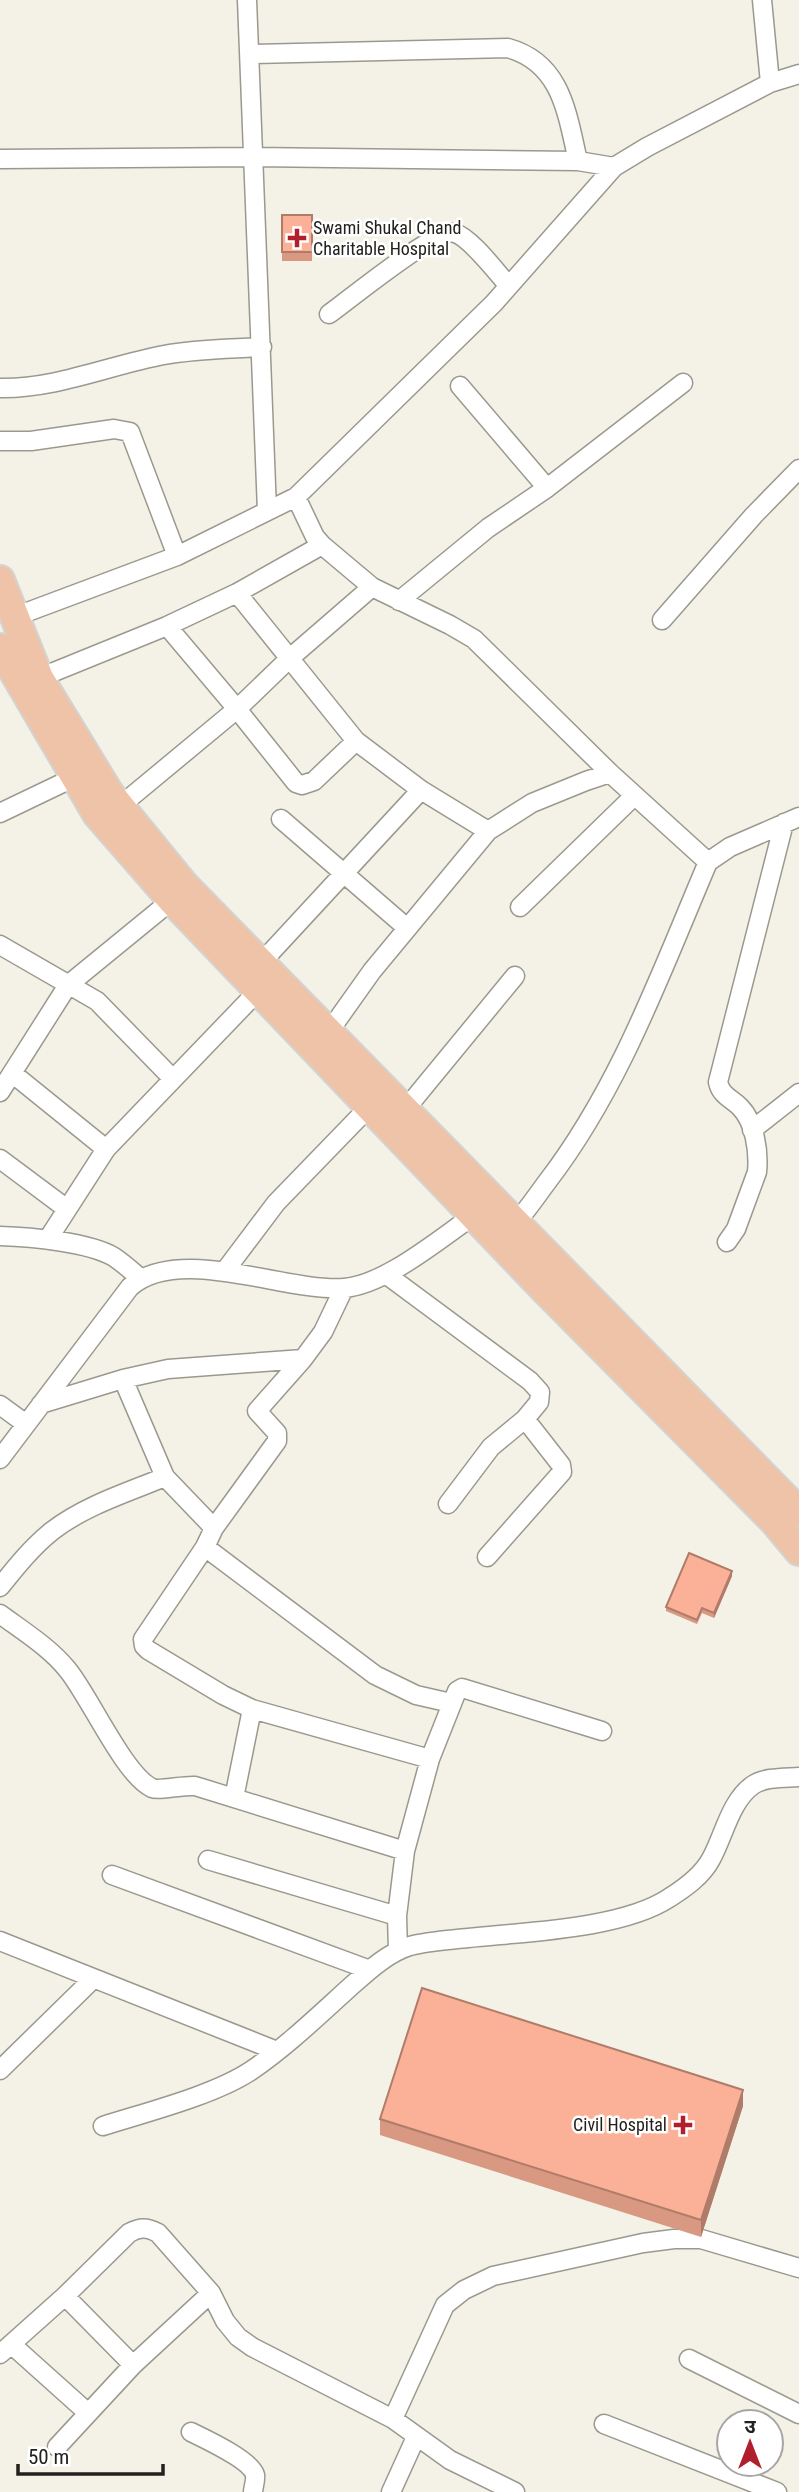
<svg xmlns="http://www.w3.org/2000/svg" width="799" height="2492" viewBox="0 0 799 2492" font-family="'Roboto Condensed','Noto Sans Devanagari',sans-serif">
  <style>
    .lines { fill: none; stroke-linecap: round; stroke-linejoin: round }
    .street-casing { stroke: #9b998e; stroke-width: 21 }
    .primary-casing { stroke: #d3d3d2; stroke-width: 32 }
    .street { stroke: #fff; stroke-width: 18 }
    .primary { stroke: #eec3a8; stroke-width: 28 }
    .wall { fill: #d89882 }
    .shaded-wall { fill: #b07c6a }
    .building { fill: #fbb197; stroke: #b07c6a; stroke-width: 2 }
    .poi-dot { fill: #b11f2d; stroke: #fff; stroke-width: 2.5 }
    .labels { text-anchor: middle; stroke-width: 5; stroke-linejoin: round; paint-order: stroke }
    .poi-label { font-size: 18px; fill: #22211d; stroke: #fff; text-anchor: start }
  </style>
  <rect width="100%" height="100%" fill="#f4f2e6"/>
  <g class="lines">
    <defs>
      <path id="street" d="M247,0L267,511
        M762,0L770,83
        M250,54L508,48C562,63 567,114 578,161
        M0,159L254,157L578,161L614,167
        M329,314C349,300 436,228 455,233C471,238 497,273 509,286
        M0,388C56,389 110,365 164,355C196,349 229,349 262,347
        M0,441H31L114,429L130,432L177,556
        M547,488L683,383
        M296,497L315,537L322,545L372,587L450,625L474,639L610,773L708,862
        M237,593L356,741L421,790
        M399,601L488,528L547,488L460,386
        M14,617L177,556L296,497L494,303L614,167L647,147L770,83L799,74
        M662,620L754,515L799,469
        M167,626L237,709L296,783L302,785L314,781L356,741
        M39,678L167,626L237,593L322,545
        M120,806L237,709L290,658L372,587
        M0,813L75,777
        M281,819L407,928
        M520,907L634,796
        M0,945L97,1001L173,1079
        M260,964L421,790L488,831
        M328,1033L372,971L488,831L532,803L586,781L610,773
        M12,1073L106,1149L258,991
        M0,1092L68,985L172,900
        M404,1111L515,976
        M752,1130L799,1093
        M0,1159L67,1209
        M510,1229C524,1215 535,1198 547,1182C620,1087 661,972 708,862L730,847L799,817
        M0,1236C30,1237 89,1242 114,1257C123,1263 132,1271 140,1278
        M48,1239L106,1149
        M727,1242L736,1229L757,1172C759,1152 755,1122 740,1107C731,1098 721,1096 718,1082L784,823
        M224,1272L276,1203L369,1107
        M387,1275L530,1381L540,1392L539,1402L525,1419L491,1447L448,1504
        M123,1379L165,1477L214,1528
        M41,1404L123,1379L168,1369L303,1359L323,1332L344,1288
        M0,1405L26,1424
        M0,1459L130,1287C179,1244 283,1292 344,1288C385,1285 439,1239 473,1216L480,1209
        M205,1547L375,1675L416,1695L451,1703
        M487,1557L562,1472L561,1465L525,1419
        M0,1587C16,1567 32,1547 52,1531C84,1506 128,1492 165,1477
        M0,1614C23,1631 49,1647 67,1669C89,1695 124,1775 152,1788C159,1791 183,1785 195,1786L405,1851
        M252,1709L223,1695L148,1650L144,1646L143,1639L205,1547L214,1528L277,1441V1433L257,1411L303,1359
        M234,1798L252,1709L430,1759L457,1691L462,1688L602,1731
        M208,1860L397,1916
        M112,1875L370,1970
        M0,1941L277,2051
        M398,1950L397,1916L405,1851L430,1759
        M0,2070L93,1979
        M103,2126C147,2112 215,2095 252,2070C287,2046 318,2016 349,1988C367,1972 387,1953 410,1946C428,1941 449,1940 468,1938C524,1932 622,1929 669,1898C685,1888 702,1876 711,1859C724,1836 730,1801 753,1785C765,1777 784,1778 799,1777
        M65,2296L133,2365
        M11,2344L88,2413
        M0,2354L65,2296L129,2233C140,2227 147,2227 158,2233L211,2293L225,2321L238,2337L252,2347L393,2419L450,2460L515,2492
        M689,2359L799,2414
        M393,2419L445,2305L464,2290L493,2276L643,2243L674,2239H701L799,2268
        M604,2424L777,2492
        M191,2432C205,2439 251,2460 255,2475C256,2480 253,2488 253,2492
        M57,2447L133,2365L211,2293
        M391,2492L416,2437"/>
      <path id="primary" d="M0,580L39,678L109,793L185,886L799,1512
        M0,648L97,814L172,900L545,1290L774,1521L799,1551"/>
    </defs>
    <use href="#street" class="street-casing"/>
    <use href="#primary" class="primary-casing"/>
    <use href="#street" class="street"/>
    <use href="#primary" class="primary"/>
  </g>
  <path class="wall" d="M282,215H312V261H282Z
    M732,1576L714,1618L702,1613L697,1624L666,1611V1607Z
    M743,2106L701,2237L380,2135V2119Z"/>
  <path class="shaded-wall" d="M732,1571V1576L714,1618V1613Z
    M743,2090V2106L701,2237V2220Z"/>
  <path class="building" d="M282,215H312V252H282Z
    M689,1553L732,1571L714,1613L702,1608L697,1620L666,1607Z
    M422,1988L743,2090L701,2220L380,2119Z"/>
  <g class="poi-dot">
    <path d="M293.5 227.5h7v7h7v7h-7v7h-7v-7h-7v-7h7z"/>
    <path d="M679.5 2114.5h7v7h7v7h-7v7h-7v-7h-7v-7h7z"/>
  </g>
  <g class="labels">
    <g class="poi-label">
      <text x="313" y="234">Swami Shukal Chand<tspan x="313" dy="21">Charitable Hospital</tspan></text>
      <text x="667" y="2131" text-anchor="end">Civil Hospital</text>
    </g>
  </g>
  <g transform="translate(750 2443)"><circle r="33" fill="#ffffff" stroke="#a7a6a5" stroke-width="2"/>
  <path d="M0-5L12 26L0 18L-12 26Z" fill="#b11f2d"/>
  <text y="-10" font-size="19" font-weight="bold" text-anchor="middle" fill="#22211d">उ</text>
  </g>
  <path d="M18 2464v10h145v-10" fill="none" stroke="#22211d" stroke-width="3.5"/>
  <text x="28" y="2464" font-size="21" fill="#22211d" stroke="#ffffff" stroke-width="5" paint-order="stroke">50 m</text>
</svg>
